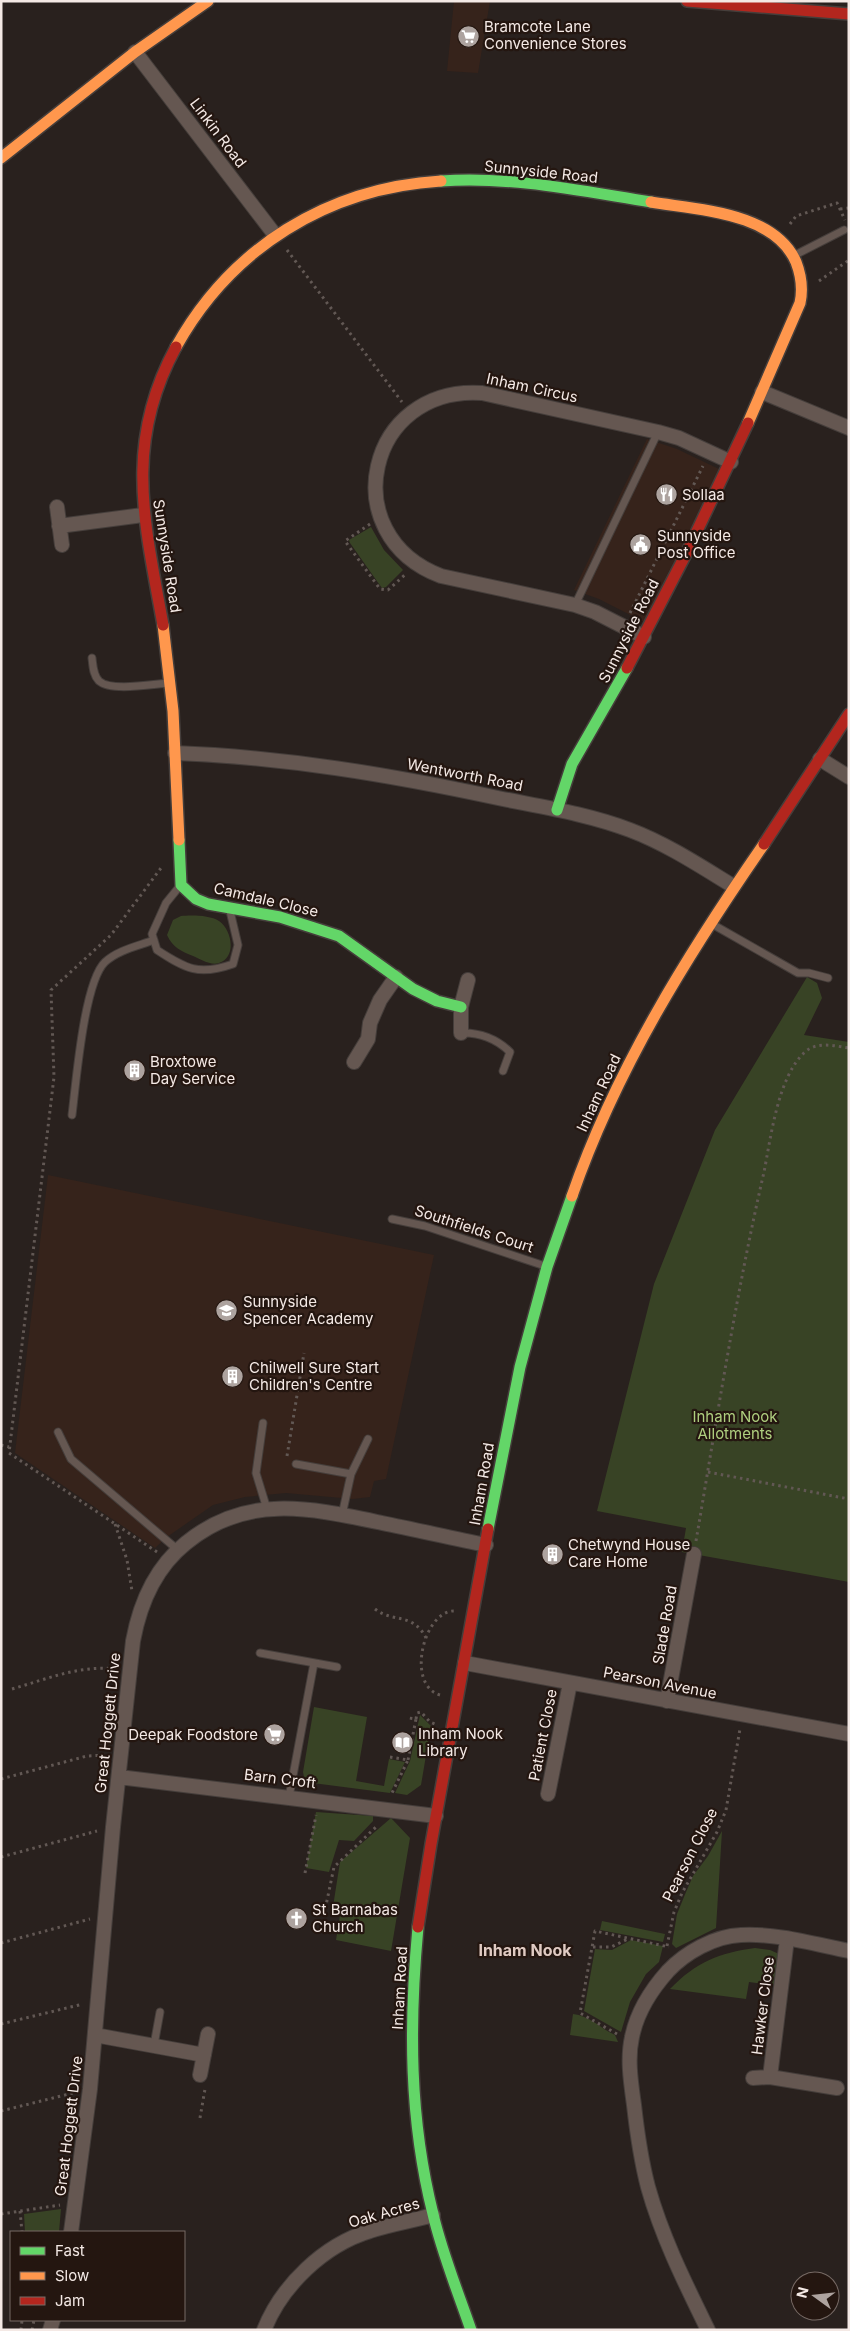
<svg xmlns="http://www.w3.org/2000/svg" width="850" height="2331" viewBox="0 0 850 2331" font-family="Inter,sans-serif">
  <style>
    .built { fill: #36231b }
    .green { fill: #384325 }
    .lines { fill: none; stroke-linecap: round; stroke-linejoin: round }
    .lane-casing { stroke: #453e3b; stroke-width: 9 }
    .street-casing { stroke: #453e3b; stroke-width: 16 }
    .fast-casing { stroke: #453e3b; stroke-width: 14 }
    .slow-casing { stroke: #453e3b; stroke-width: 14 }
    .jam-casing { stroke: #453e3b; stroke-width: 14 }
    .path { stroke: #625854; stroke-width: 3; stroke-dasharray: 2.5 4; stroke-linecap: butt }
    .lane { stroke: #655751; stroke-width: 7 }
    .street { stroke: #655751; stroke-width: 14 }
    .fast { stroke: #63d668; stroke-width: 11 }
    .slow { stroke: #ff974d; stroke-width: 11 }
    .jam { stroke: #b3261e; stroke-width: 11 }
    .labels { text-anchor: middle; stroke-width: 4.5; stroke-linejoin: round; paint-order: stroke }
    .poi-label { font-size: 15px; fill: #f4e9e5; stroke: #241610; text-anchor: start }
    .street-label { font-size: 15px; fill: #f4e9e5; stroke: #241610 }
    .park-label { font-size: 15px; fill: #afcf7f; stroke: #241610 }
    .neighbourhood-label { font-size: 16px; font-weight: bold; fill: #e0cbc3; stroke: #241610 }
  </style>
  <rect width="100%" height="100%" fill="#29211e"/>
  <path class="built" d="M454,1H490L478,73L447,71Z
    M647,439L677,449L719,469L646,623L599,599L574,590Z
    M48,1175L434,1255L386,1479L374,1481L370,1497L353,1499L286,1493L245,1497L213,1505L167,1537L155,1548L15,1453Z"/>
  <path class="green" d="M371,527L384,550L403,570L386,587L382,588L379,584L350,543L349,540Z
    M181,916C191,915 210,915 219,921C232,930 237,957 219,963C211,966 200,959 193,956C181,951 173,948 167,935L173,920Z
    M807,977L817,983L822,998L804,1035L849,1042V1582L682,1552L686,1528L597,1511L654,1284L715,1130Z
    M314,1707L367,1717L356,1781L384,1786L389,1759L405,1762L390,1793L305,1782L303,1772Z
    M420,1715L431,1726L421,1785L407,1795L395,1793L410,1761Z
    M316,1812L373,1816V1821L354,1841L339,1840L329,1872L306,1868Z
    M391,1818L410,1838L391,1951L336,1940L340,1915L332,1913L340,1862Z
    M722,1831L716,1928L676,1948L672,1944L677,1914L686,1892L693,1876L708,1856Z
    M602,1921L665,1934L663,1942L600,1930Z
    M631,1940L663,1946L659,1962L646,1974L630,2002L621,2032L584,2011L595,1949L612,1950Z
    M755,1948L770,1950L779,1954L777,1981L773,1985L749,1982L746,1999L670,1989C696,1962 719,1953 755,1948Z
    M573,2014C590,2016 600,2028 615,2035L618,2042L570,2035Z
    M61,2209L59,2232H25L24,2214Z"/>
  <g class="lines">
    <defs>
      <path id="lane" d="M795,255L844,230
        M575,605L658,432
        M92,658C93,666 93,675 99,681C111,692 153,684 170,683
        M179,887L166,903L152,934L157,950C186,969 199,976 233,964L238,945L230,911
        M712,924L798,973H809L828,978
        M461,1033C479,1032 497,1039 510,1052L503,1071
        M72,1115C76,1083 84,982 105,962C118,950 138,946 154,940
        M392,1219L425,1226L545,1266
        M263,1423L256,1473L267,1509
        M58,1432L71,1459L178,1550
        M296,1464L351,1474
        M342,1515L351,1474L368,1439
        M260,1653L337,1667
        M289,1797L314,1663
        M154,2045L160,2012"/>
      <path id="street" d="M135,52L275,235
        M762,392L849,428
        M57,507L62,545
        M59,526L143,515
        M644,637L595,612L575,605L441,576C333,535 367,385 482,393L658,432L679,438L731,462
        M175,753C284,757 391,775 498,798C542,807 588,814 630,830C667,844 700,866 733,886
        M820,759L849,777
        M461,1033V1007L468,980
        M354,1062L368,1039L370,1023L380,1000L396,977
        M465,1663L849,1734
        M667,1701L694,1554
        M119,1777L436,1816
        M548,1794L570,1683
        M95,2035L204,2055
        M200,2075L208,2034
        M770,2077L787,1939
        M753,2078L770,2077L837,2088
        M71,2232L90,2089L113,1827L133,1641C140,1603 156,1567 186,1543C247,1493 311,1508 382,1523C417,1530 451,1538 486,1545
        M50,2330L53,2320
        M264,2330C282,2285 324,2245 370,2231C391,2224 412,2221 433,2215
        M708,2330C685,2283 662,2237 648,2187C641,2160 637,2132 634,2105C631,2083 627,2059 632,2037C637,2012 651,1990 668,1971C685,1953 714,1936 741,1935C776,1933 814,1944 849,1951"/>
      <path id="fast" d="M441,181C512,176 581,191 651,202
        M557,810L572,764L627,668
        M179,840L181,885L196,899L208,904L280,917L339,936L413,989L437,1001L461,1007
        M488,1529L520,1367L547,1267L572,1196
        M418,1927C409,2025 409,2118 433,2214C442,2253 458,2292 471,2330"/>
      <path id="slow" d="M1,158L135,52L208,1
        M651,202C698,210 774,212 796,262C801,275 803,289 800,303L748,423
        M176,347C231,248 327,188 441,181
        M163,625L173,711L179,840
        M572,1196C616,1069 688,954 764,844"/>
      <path id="jam" d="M687,1L849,14
        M163,625C145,524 123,444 176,347
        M627,668L688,550L748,423
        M764,844L849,714
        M418,1927L431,1844L488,1529"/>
    </defs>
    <use href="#lane" class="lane-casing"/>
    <use href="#street" class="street-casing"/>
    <use href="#fast" class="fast-casing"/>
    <use href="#slow" class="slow-casing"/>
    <use href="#jam" class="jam-casing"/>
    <path class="path" d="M840,209L849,208
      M790,224L796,216L837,203L845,220
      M287,250L402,402
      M819,281L849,260
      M370,524L345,541L380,589L388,590L407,573
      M630,613L703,466
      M1,1445L9,1447
      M287,1456L304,1353
      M708,1472L849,1499
      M115,1524L127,1560L132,1591
      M696,1541C717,1418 736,1294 764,1172C771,1137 778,1076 805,1052C817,1041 835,1046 849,1048
      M157,1552L9,1453L54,1077L51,990L111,935L161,868
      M375,1609C392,1623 413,1612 426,1638
      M12,1689C47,1679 79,1665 116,1669
      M440,1695C405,1685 424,1608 456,1611
      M416,1719L417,1713L421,1712L430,1722L435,1724
      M390,1757L408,1760L391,1795
      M408,1760L416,1719L409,1718
      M1,1779L87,1756L105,1755
      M1,1857L97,1831
      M305,1873L316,1815
      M324,1915L334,1867L378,1825
      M1,1943L90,1919
      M667,1946L674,1912L682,1893L717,1832L726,1810L740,1729
      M593,1947H611L630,1938
      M1,2024L83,2004
      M617,2034L580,2013L595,1931L669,1947
      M1,2111L73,2093
      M200,2118L205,2089
      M20,2211L22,2232
      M1,2214L60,2205
      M21,2330L22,2320
      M32,2330L34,2320"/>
    <use href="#lane" class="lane"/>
    <use href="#street" class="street"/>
    <use href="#fast" class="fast"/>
    <use href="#slow" class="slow"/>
    <use href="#jam" class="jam"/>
  </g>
  <defs>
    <symbol id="supermarket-disc" viewBox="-11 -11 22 22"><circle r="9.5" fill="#ada39f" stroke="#241610"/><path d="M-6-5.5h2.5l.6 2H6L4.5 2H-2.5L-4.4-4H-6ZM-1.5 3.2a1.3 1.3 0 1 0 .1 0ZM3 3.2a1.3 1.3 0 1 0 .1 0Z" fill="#fff"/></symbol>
    <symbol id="restaurant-disc" viewBox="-11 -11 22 22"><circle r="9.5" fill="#ada39f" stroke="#241610"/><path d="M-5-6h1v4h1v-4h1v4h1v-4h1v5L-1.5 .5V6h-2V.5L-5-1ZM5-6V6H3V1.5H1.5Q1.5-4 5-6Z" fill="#fff"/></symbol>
    <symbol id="civic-disc" viewBox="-11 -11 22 22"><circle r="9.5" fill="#ada39f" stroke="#241610"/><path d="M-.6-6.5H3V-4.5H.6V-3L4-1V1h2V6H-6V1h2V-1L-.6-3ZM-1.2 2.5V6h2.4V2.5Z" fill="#fff"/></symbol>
    <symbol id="building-disc" viewBox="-11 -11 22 22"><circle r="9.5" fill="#ada39f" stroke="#241610"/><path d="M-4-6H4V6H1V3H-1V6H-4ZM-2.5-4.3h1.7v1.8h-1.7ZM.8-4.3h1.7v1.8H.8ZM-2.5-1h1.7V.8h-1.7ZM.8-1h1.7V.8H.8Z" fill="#fff"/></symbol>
    <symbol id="school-disc" viewBox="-11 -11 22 22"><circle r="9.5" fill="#ada39f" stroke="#241610"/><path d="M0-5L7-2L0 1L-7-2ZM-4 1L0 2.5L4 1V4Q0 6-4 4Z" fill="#fff"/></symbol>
    <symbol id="library-disc" viewBox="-11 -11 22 22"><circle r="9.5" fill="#ada39f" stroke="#241610"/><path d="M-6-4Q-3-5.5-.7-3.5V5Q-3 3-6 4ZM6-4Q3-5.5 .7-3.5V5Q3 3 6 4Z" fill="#fff"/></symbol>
    <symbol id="church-disc" viewBox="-11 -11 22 22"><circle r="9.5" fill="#ada39f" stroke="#241610"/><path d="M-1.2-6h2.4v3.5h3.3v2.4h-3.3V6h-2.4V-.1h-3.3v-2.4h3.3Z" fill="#fff"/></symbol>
  </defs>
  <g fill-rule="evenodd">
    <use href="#supermarket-disc" x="456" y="24" width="25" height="25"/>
    <use href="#restaurant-disc" x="654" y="482" width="25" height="25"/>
    <use href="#civic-disc" x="628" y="532" width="25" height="25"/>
    <use href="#building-disc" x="122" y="1058" width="25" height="25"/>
    <use href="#school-disc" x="214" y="1298" width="25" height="25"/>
    <use href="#building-disc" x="220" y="1364" width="25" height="25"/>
    <use href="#building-disc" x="540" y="1542" width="25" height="25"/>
    <use href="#supermarket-disc" x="262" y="1722" width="25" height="25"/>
    <use href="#library-disc" x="390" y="1730" width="25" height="25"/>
    <use href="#church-disc" x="284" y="1906" width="25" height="25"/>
  </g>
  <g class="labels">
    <g class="poi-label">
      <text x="484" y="32">Bramcote Lane<tspan x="484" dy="17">Convenience Stores</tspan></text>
      <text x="682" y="500">Sollaa</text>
      <text x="657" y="541">Sunnyside<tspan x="657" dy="17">Post Office</tspan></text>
      <text x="150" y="1067">Broxtowe<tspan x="150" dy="17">Day Service</tspan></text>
      <text x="243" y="1307">Sunnyside<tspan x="243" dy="17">Spencer Academy</tspan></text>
      <text x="249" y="1373">Chilwell Sure Start<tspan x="249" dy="17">Children's Centre</tspan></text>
      <text x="568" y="1550">Chetwynd House<tspan x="568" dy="17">Care Home</tspan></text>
      <text x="418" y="1739">Inham Nook<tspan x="418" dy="17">Library</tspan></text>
      <text x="258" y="1740" text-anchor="end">Deepak Foodstore</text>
      <text x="312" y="1915">St Barnabas<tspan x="312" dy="17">Church</tspan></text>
    </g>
    <g class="street-label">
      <text transform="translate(218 133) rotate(53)" y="5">Linkin Road</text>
      <text transform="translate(541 172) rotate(6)" y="5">Sunnyside Road</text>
      <text transform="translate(532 388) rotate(12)" y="5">Inham Circus</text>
      <text transform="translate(167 556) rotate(81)" y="5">Sunnyside Road</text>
      <text transform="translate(629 631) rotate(-63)" y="5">Sunnyside Road</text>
      <text transform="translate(465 775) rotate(11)" y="5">Wentworth Road</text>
      <text transform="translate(266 900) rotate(13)" y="5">Camdale Close</text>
      <text transform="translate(599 1093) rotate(-65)" y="5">Inham Road</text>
      <text transform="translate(474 1229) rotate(18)" y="5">Southfields Court</text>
      <text transform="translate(482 1484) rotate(-80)" y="5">Inham Road</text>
      <text transform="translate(665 1625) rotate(-80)" y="5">Slade Road</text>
      <text transform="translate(660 1683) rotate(11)" y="5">Pearson Avenue</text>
      <text transform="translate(108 1723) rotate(-84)" y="5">Great Hoggett Drive</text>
      <text transform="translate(543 1735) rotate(-79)" y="5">Patient Close</text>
      <text transform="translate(280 1779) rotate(7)" y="5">Barn Croft</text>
      <text transform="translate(690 1855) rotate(-63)" y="5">Pearson Close</text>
      <text transform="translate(400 1988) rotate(-87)" y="5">Inham Road</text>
      <text transform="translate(763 2006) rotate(-83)" y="5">Hawker Close</text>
      <text transform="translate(69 2126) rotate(-83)" y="5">Great Hoggett Drive</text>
      <text transform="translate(384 2213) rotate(-16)" y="5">Oak Acres</text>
    </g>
    <g class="park-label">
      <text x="735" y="1422">Inham Nook<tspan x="735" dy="17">Allotments</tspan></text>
    </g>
    <g class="neighbourhood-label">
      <text x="525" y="1956">Inham Nook</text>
    </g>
  </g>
  <rect width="850" height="2331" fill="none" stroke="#f4e9e5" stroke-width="5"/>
  <rect x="10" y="2231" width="175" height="90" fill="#241610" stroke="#776a65"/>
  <rect x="20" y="2247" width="25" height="8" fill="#63d668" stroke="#776a65"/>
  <text x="55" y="2256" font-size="15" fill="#f4e9e5">Fast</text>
  <rect x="20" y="2272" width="25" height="8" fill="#ff974d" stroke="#776a65"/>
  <text x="55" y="2281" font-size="15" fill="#f4e9e5">Slow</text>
  <rect x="20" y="2297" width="25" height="8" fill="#b3261e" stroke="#776a65"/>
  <text x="55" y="2306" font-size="15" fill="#f4e9e5">Jam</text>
  <g transform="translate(815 2296) rotate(285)"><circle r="24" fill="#241610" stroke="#776a65"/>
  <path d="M0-4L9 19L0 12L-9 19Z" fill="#ada39f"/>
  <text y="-8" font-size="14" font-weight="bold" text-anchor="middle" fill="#f4e9e5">N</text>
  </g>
</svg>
